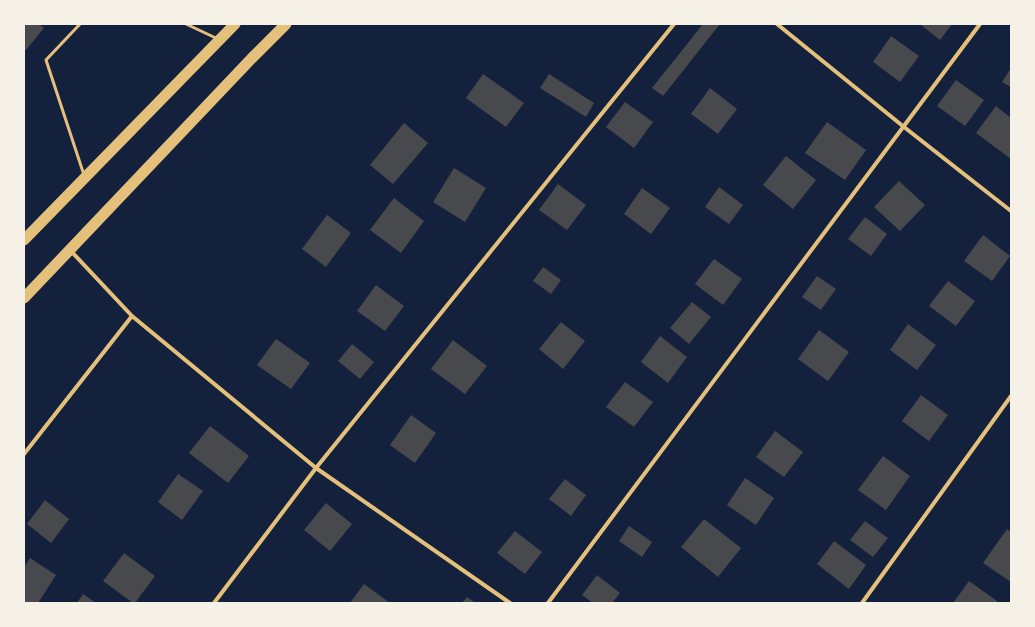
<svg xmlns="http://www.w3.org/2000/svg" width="1035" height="627" viewBox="0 0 1035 627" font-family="Inter,sans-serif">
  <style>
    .building { fill: #48494c }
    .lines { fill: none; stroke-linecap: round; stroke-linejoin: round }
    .service { stroke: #e5c07b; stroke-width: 3 }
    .minor { stroke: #e5c07b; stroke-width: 4 }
    .trunk { stroke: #e5c07b; stroke-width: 11 }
  </style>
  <rect width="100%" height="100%" fill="#14213d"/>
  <path class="building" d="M24,24H39L44,28L26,50L24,49Z
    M703,24H720L663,96L652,88Z
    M920,24H952L940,40Z
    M891,36L919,56L900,82L873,62Z
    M1011,68V87L1002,82Z
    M483,74L524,103L506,127L466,98Z
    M549,74L594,103L586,117L540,88Z
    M956,80L984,100L965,126L937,106Z
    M710,88L737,109L718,134L691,114Z
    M625,102L653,122L634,148L606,127Z
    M996,106L1011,118V159L976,133Z
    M827,122L866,150L845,180L805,153Z
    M404,123L428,143L393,184L370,165Z
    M786,156L816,180L793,209L763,185Z
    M454,168L486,188L465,222L433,202Z
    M899,181L925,205L900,231L874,207Z
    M558,184L586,205L567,230L539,210Z
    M719,187L743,205L729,224L705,207Z
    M642,188L670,208L651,234L624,214Z
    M394,198L424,221L401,253L370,230Z
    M327,215L351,233L326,267L302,249Z
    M865,217L887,234L871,256L848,239Z
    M983,235L1010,256L992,281L964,261Z
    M714,259L742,279L723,305L695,284Z
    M543,267L561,280L551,294L533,281Z
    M817,276L836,289L821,310L802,297Z
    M948,281L975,301L956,326L929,306Z
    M376,285L404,306L385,331L357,311Z
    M692,302L711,317L689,344L670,328Z
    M561,322L585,341L563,369L539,349Z
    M908,324L936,345L917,370L890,350Z
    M819,330L849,352L828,381L798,359Z
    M660,336L687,357L668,383L641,362Z
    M276,339L310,363L291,389L257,365Z
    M453,340L487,366L465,394L431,369Z
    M352,344L374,362L360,379L338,361Z
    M625,382L653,402L634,427L606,407Z
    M921,395L948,415L929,441L902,421Z
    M411,415L436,433L415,463L390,445Z
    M210,426L249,456L228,483L189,453Z
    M775,431L803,452L784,477L756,457Z
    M883,456L910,476L886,510L858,490Z
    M178,474L203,491L182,520L158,502Z
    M745,478L774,498L756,525L727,505Z
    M565,479L586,495L571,516L549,499Z
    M45,500L69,519L51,543L27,524Z
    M326,503L352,524L330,551L304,530Z
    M704,519L741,548L718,577L681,547Z
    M865,521L888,538L873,557L850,540Z
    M629,526L652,542L642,557L619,541Z
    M1007,529L1011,532V582L983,563Z
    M515,531L542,552L525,574L497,553Z
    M834,541L866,565L849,589L817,564Z
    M124,553L155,576L135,603H133L103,581Z
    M30,558L56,575L38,603H27L24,601V567Z
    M597,575L620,593L612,603H593L582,595Z
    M969,581L997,601L996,603H953Z
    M364,584L390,603H350Z
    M83,594L96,603H77Z
    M467,597L476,603H462Z"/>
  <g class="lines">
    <path class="service" d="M80,24L46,60L84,175
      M186,24L218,39"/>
    <path class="minor" d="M777,24L904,127L1011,211
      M70,250L132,316L316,468L510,603
      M24,454L132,316
      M214,603L316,468L674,24
      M548,603L980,24
      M862,603L1011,396"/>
    <path class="trunk" d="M24,240L235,24
      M24,298L252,58L286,24"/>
  </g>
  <rect width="1035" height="627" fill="none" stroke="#f6f1e7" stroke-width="50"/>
</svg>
